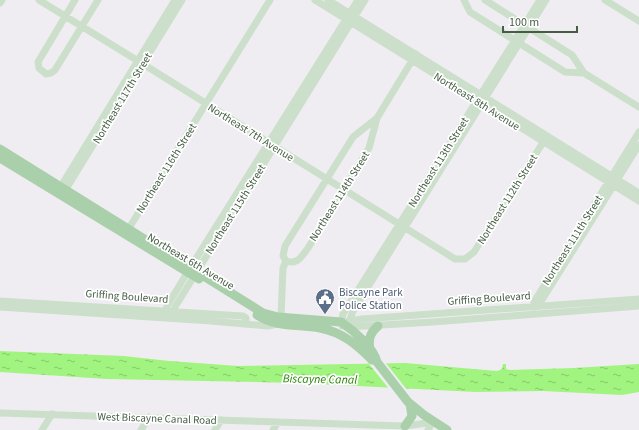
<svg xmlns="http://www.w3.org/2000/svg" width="639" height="430" viewBox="0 0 639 430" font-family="'Source Sans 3',sans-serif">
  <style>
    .water { fill: url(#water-ripples) }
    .pier { fill: #efedf1 }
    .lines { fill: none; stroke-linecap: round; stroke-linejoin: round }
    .minor { stroke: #cbdfcb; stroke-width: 7 }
    .major { stroke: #aad0ab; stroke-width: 9 }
    .labels { text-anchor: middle; stroke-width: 3.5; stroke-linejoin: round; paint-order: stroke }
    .street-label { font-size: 11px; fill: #455d44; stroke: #fff }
    .service-label { font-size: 11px; fill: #4e5e75; stroke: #fff; text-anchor: start }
    .water-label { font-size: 12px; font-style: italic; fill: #298305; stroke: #fff }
  </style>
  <defs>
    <pattern id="water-ripples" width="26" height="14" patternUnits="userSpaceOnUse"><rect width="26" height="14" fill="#a1f480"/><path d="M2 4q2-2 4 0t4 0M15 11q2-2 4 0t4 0" fill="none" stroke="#85c96a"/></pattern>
  </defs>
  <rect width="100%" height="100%" fill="#efedf1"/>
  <path class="water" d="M0,351L124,356L169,361L238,366L405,363L497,371L502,369L503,364H506V369L509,370L574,368L639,364V392L622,395L543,391L476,392L298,383L107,379L0,372Z"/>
  <path class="pier" d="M379,362H385L408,391L390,390L369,364Z"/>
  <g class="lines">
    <path class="minor" d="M39,0L143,64L455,259H465L474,252L547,136
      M75,0L38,62L39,68L46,74L51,73L55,70L98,0
      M315,0L639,201
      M328,0L639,193
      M464,0L470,12L565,72L584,73
      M485,0L572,55L584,73L639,107
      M546,0L353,311L349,322L348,327L433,322L639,306
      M605,0L639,21
      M0,3L2,0
      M377,118L353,137L285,246L283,256L286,261C298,265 302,256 308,248L369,148L377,118L416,54
      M58,191L175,0
      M63,194L182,0
      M126,233L270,0
      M0,301L243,316L246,318V324
      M534,306V302L639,132
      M0,307L211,321L268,326L278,324
      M534,307L540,303L639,145
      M164,317L167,306L187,273L358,0
      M281,317L283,268L286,261
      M172,318L175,307L365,0
      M344,322L362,319L639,299
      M342,326L341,322L343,314L540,0
      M0,413L405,426L420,424L433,421
      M42,430L52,414
      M141,430L149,417
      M215,430L221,420
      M273,430L278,422
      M428,430L433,421"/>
    <path class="major" d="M0,149L263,313L278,317L341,322C353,330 374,348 377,362L408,402L424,415L447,430
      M0,158L199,279
      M257,315C277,328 298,324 320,328C342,332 357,345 372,360
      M370,350C368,339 370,333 378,326
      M405,426L412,416L410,404"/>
  </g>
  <defs>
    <symbol id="civic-pin" viewBox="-11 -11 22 30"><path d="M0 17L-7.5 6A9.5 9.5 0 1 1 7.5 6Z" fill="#5c6f8a" stroke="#fff"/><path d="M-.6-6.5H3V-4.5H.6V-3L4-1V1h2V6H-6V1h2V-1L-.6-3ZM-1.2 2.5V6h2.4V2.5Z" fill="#fff"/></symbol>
  </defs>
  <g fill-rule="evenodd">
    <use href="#civic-pin" x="314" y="287" width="22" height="30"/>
  </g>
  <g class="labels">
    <g class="street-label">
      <text transform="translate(122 98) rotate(-59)" y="4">Northeast 117th Street</text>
      <text transform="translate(477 101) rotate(32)" y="4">Northeast 8th Avenue</text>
      <text transform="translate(251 132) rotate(32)" y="4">Northeast 7th Avenue</text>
      <text transform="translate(438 162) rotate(-58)" y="4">Northeast 113th Street</text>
      <text transform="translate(166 168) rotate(-58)" y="4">Northeast 116th Street</text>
      <text transform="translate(339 196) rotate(-58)" y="4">Northeast 114th Street</text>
      <text transform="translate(507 199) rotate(-58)" y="4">Northeast 112th Street</text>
      <text transform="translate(235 209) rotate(-58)" y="4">Northeast 115th Street</text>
      <text transform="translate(572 240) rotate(-58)" y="4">Northeast 111th Street</text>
      <text transform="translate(191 261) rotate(31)" y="4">Northeast 6th Avenue</text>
      <text transform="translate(127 296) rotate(4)" y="4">Griffing Boulevard</text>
      <text transform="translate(489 298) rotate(-4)" y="4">Griffing Boulevard</text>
      <text transform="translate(157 418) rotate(2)" y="4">West Biscayne Canal Road</text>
    </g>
    <g class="service-label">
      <text x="339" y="296">Biscayne Park<tspan x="339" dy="13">Police Station</tspan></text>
    </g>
    <g class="water-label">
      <text transform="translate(320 379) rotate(1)" y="4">Biscayne Canal</text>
    </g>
  </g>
  <path d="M503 26v6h74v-6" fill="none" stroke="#455d44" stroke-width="2"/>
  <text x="509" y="26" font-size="12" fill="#455d44" stroke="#ffffff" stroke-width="3" paint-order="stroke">100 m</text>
</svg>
